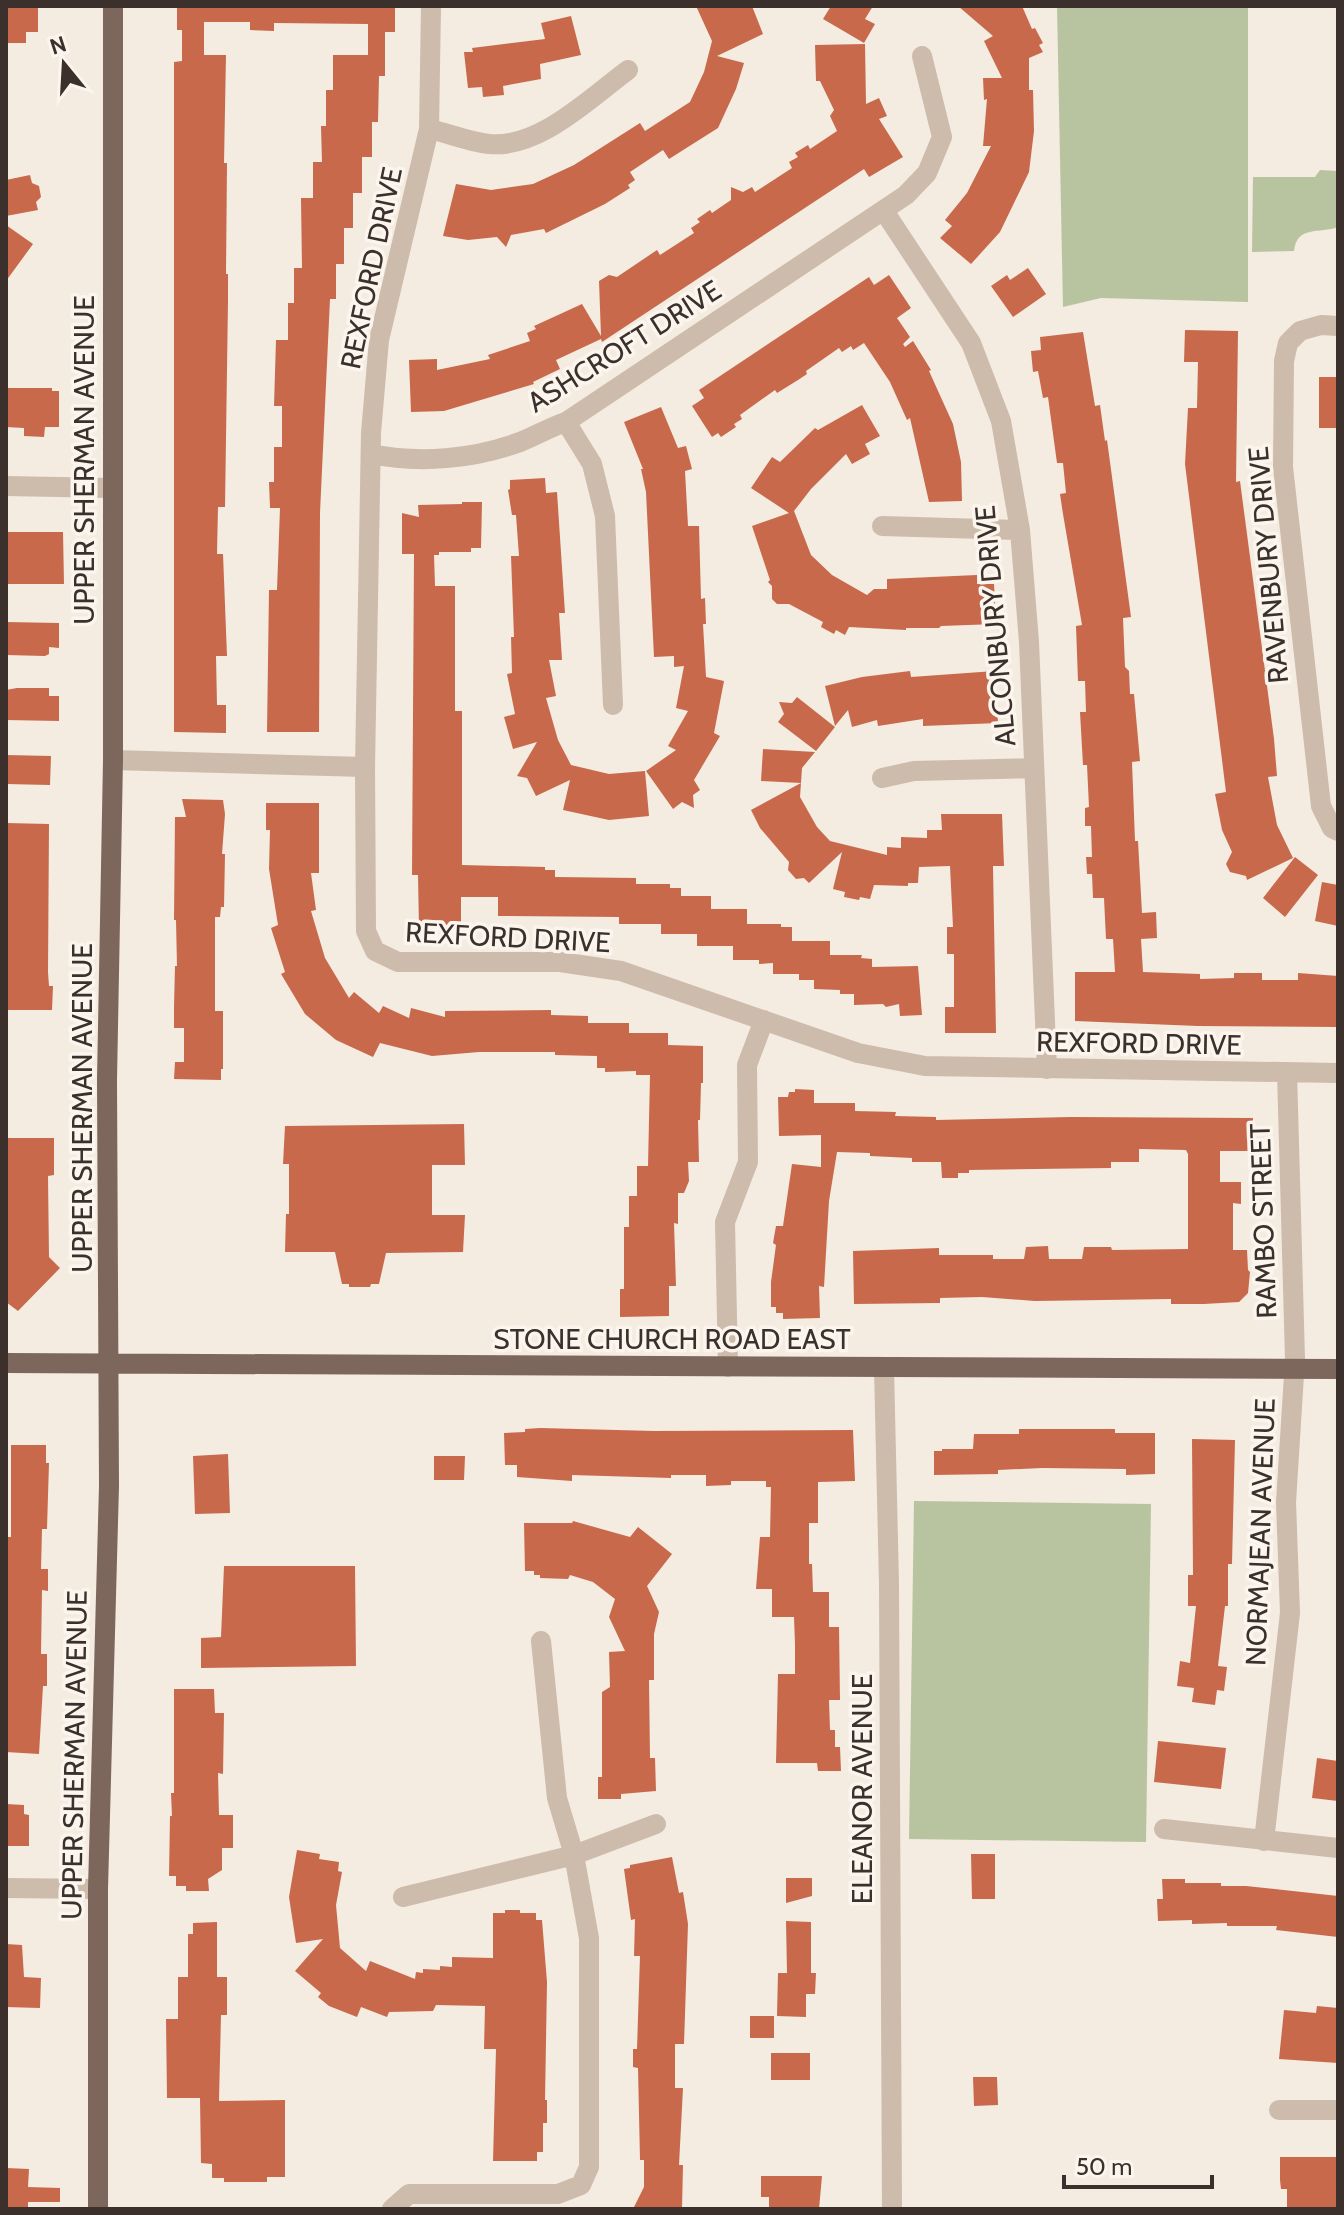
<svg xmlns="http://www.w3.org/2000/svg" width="1344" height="2215" viewBox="0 0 1344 2215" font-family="Cabin,sans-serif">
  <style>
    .green { fill: #b8c4a0 }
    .building { fill: #c8694b }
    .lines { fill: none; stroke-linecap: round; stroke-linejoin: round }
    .minor { stroke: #cdbbac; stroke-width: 20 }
    .major { stroke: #7d675c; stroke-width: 20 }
    .labels { text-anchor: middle; stroke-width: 7; stroke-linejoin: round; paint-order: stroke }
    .street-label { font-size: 28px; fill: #3b302b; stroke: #fbf5ee }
  </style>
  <rect width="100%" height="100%" fill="#f4ebe1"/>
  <path class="green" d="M1057,6H1248V302L1101,298L1063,307Z
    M1320,170L1338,171V227C1319,234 1297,225 1294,251L1252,252L1253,177H1315Z
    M914,1501L1151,1504L1146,1842L909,1839Z"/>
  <path class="building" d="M6,6H38V32H26V43H6Z
    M177,6H395V32H385V76H379L378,122H372V157H362V193H353V228H344V264H336V299H330L320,513L319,732H267L269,590H277L280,508H270L269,482H274V447H282V406H274L276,340H288V303H294V268H302L301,198H313V162H322L321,126H326V90H333V55H368V24L274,23V31L250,30V22H204V55H226L224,163H227L226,274H228V300L225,507H218L217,554H223L227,656H216L217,705H226V733L174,732V62L182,61V30H177Z
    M696,6H752L763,34L717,56L744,63L736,89L718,128L669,159L663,150L630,172L635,180L628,185L630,188L605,204L546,233L544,229L511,235L506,247L497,237L468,240L443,236L456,184L491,190L533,184L574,165L640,123L645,131L690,102L704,72L712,41Z
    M831,6H873L865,19L875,24L864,43L823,19Z
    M958,6H1022L1032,29L1035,28L1043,43L1039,45L1043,52L1029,58V90H1033L1034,131L1029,172L1000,232L971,264L940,238L952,226L945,220L967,193L991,146H983L987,99L984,100L983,78H1002L984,41L993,36Z
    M571,16L581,55L540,64L541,79L503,86L504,95L483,97L482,87L468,88L464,52H473L472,48L545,39L541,23Z
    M865,44L866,104L879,98L887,116L879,119L903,157L869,177L864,169L602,342L601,339L556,360L560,369L533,382L534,384L444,411L411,412L409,360L437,359V370L490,359L488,355L530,341L527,333L536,329L534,326L582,304L601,336L599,281L609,275L617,277L657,250L660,255L694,233L691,228L700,222L697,219L710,210L712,213L731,200V187L743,192L752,187L755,192L792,168L789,162L798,157L795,153L808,145L810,149L837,131L830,116L834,110L820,81H816L815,45Z
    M30,175L32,183L39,186L41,197L36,202L38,210L6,216V180Z
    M6,225L33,244L6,281Z
    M1028,268L1046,294L1013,317L991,286L1007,275L1010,280Z
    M889,275L911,308L897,318L910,337L903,344L905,347L913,341L931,370L929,371L953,424L961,462L962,501L929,502L910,418L907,420L890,382L864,343L853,350L851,346L842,352L839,348L806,371L807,374L798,380L777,393L775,390L740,415L742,419L734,424L736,427L721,437L718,433L712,437L692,406L704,398L699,390L869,277L874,285Z
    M1185,330L1238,331L1236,482L1240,481L1274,739L1277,776L1268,777L1277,825L1293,858L1247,880L1246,876L1230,872L1226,864L1232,852L1222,830L1215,794L1226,792L1185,464L1188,408H1197L1198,362H1184Z
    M1083,332L1095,406L1100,405L1105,441L1107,440L1131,617L1123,618L1125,667L1129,671L1130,694H1134L1140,761L1132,762L1135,841H1138L1142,913L1156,912L1157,938L1141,939L1143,972L1200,974V979L1234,978V973H1262V980H1298V973L1338,976V1027L1198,1026L1075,1021V972H1115L1113,939H1106L1104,898H1093L1092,874H1087L1086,857H1092L1091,826H1085V808L1089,807L1087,765H1083L1080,712H1086L1085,681H1078L1076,626L1082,625L1063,514L1060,494L1066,493L1063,463H1057L1048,397L1043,398L1038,371L1033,372L1031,351L1041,350L1040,337Z
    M1319,377H1338V428H1319Z
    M6,388H52V391H59V427H45L44,437L24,436V428L6,427Z
    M862,405L880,436L865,444L870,454L852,464L846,454L811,489L794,511L811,555L832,575L867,595L874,589H887V579L977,575V584H994L996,624L941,626L939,628H906V630L849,627L845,635L836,630L834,634L821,627L823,622L789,604H777L772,599V586L768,582L770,580L752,526L789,513L751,488L772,457L780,462L815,428L818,430Z
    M661,407L678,448L686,446L692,469L685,471L688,526H699L701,599L705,598L706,624H703L706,677L724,681L714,733L720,736L694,780L700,790L693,795L694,808L682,802L673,809L646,771L676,750L668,746L688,711L676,708L684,666L674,667V656L654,657L646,492L641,469H643L624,422Z
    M545,478L546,493L557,492L565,613H559L562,660H549L556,696L546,698L558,740L571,765L609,774L645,771L649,816L609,820L563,810L570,780L536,796L527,778L517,776L537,742L513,749L504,717L515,714L507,674L512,673L511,637H514L511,556H519L516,515H512L508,490L510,489V480Z
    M462,502H482L481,548H471V552H439V555H434L435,586H455V711H462V865L545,867V870H555V877L636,878V884H670V888H681V896H711V909H747V924H781V927H792V941H830V955H862L861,958L872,959V967L918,966L922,1015L900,1016L899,1004L886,1007L883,1004L854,1005V994H840V990L814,989V980H799V974H773V963L759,964V960H733V946H697V934H661V924H619V917L498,916V897H461V928H419L418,875H412L414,554H402V513L419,517L418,505L462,504Z
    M6,532H63L64,584H6Z
    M6,622L59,623V648L49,647V654L45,656L6,655Z
    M910,671L911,677L995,671L998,723L923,726V719L878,726L877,720L852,727L848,710L835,726L825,686L862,677Z
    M17,688H49V696H59V721L6,720V690Z
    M797,697L835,727L816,751L778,722L784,714L779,702L792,703Z
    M763,749L815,752L802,768L800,797L817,827L830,841L887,855V847L901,848V837L927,838V830H942L941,814H1002L1004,866H993L996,1033H945V1007H954V954H947V927H953L950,866L919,867L918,883H908V886L874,885L870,899L860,897L859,900L844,897L845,892L833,889L842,852L809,883L804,878L796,879L788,870L789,862L760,828L751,810L801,783L761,781Z
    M6,755L51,756L50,785L6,784Z
    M182,799L223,800L225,814L222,854H225L224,907H221L220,917H215V1011H223V1069H221V1080L174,1079L175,1062H184V1028H174V1007L175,966H177L176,920H174L175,817H186Z
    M266,803H319V873H311L316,910L311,911L325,958L349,998L354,992L379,1013L383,1006L409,1018L411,1008L445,1017V1011L551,1010V1015L588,1016V1023H629V1033H668V1045L703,1046V1083H701L700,1120H698L699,1162H688L689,1181L684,1193H678V1224L674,1223L676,1286H669V1316L620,1317V1289H624V1227H629V1196H637V1166H648L650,1075H636V1071L605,1072V1068H597V1056L555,1055V1052H479L432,1056L380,1043L373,1057L336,1040L305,1014L281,974L285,972L271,928L278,925L269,869L270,830H266Z
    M6,823L49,824L48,972L49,986H53L52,1010H6Z
    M1295,857L1318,875L1285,917L1263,898Z
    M1322,882L1338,885V926L1315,921Z
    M795,1089L814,1090V1103H855V1111L896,1112L895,1116L936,1117V1120L1071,1117L1253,1118V1151H1220V1182H1241V1204L1233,1203V1250H1247L1248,1270L1250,1272L1248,1293L1239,1302L1204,1304H1171V1299L1035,1301L982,1297L940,1298V1303L854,1304L853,1251L939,1248V1255H993V1259H1024L1026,1247L1048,1246L1049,1259H1082L1084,1247H1111L1112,1250L1188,1249V1154L1186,1150L1139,1149V1162H1111V1168L969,1170V1173H958V1178H942L941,1162H912V1158L870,1156V1153L837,1152L829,1201L824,1287L819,1286L820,1318L783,1319V1313H776V1307H771V1282L776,1245L773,1243L776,1226H783L792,1164L821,1167V1135L779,1136L778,1097H788L789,1092H795Z
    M464,1124L465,1165H432V1215H465L463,1252L386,1253L379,1284H371L370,1287H349V1284H342L335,1252H285L286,1214H289V1164H283L285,1126Z
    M6,1138H54V1175L48,1176L49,1257L60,1268L18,1311L6,1302Z
    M540,1428L654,1431L853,1430L855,1481L818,1482V1523H809V1564H812L813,1592H829V1627H839L840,1700H829L830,1730H835V1747H840L841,1771H818L817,1763H776L778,1674H795V1644L794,1617H772V1589H756L760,1537H770L771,1487H766V1481H731V1485L706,1486V1475H671V1478L572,1475V1481L517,1477V1465H505L504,1433L525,1432V1429Z
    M1019,1429H1115V1433H1155V1474L1126,1475V1469L1042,1468L998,1470V1474L934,1475V1451H942V1449H973L974,1434H1019Z
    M1192,1439L1235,1440L1232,1564H1228V1606H1225L1218,1666L1227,1667L1224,1691L1217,1690L1215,1705L1192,1702L1194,1688L1177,1686L1180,1661L1190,1663L1196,1606H1188V1575H1193Z
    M11,1445H46V1463H49L47,1529H42L41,1569H48V1591L42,1590L41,1654H47V1686H43L39,1754L6,1752V1537H11Z
    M228,1454L230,1513L195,1514L193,1456Z
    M434,1456H465L464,1480H434Z
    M573,1521L630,1537L638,1527L672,1554L647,1586L659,1612L654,1634V1680H649L650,1758H655L656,1791L621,1794V1799H598V1777H602V1692L610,1687L609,1652L625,1651L609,1617L615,1599L593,1582L570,1575L568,1579L540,1578V1575H534V1571H525L524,1523H572Z
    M224,1566H355L356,1666L201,1668V1638L221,1637Z
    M174,1689H214L215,1713H224L223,1774L218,1773L219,1815H233V1848H222V1870L208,1879L209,1891H186V1886H176V1876H169L170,1816H172L171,1793H174Z
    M1158,1741L1226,1748L1221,1789L1154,1782Z
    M1317,1758L1338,1761V1801L1312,1798Z
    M6,1804L24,1805V1814L29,1815V1846H6Z
    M297,1850L320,1854L319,1859L339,1862L338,1871L342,1872L336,1905L340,1948L366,1971L370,1961L415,1979L416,1972L423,1973V1969L440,1970V1966L452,1967V1957L493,1958V1913H505V1910H520V1913H536V1920H542L547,1982L545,2100H547V2123H543V2152H537V2161H493L496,2049H484L485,2006L436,2005L433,2011L389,2012L387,2017L361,2007L357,2017L329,2006L318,1997L321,1993L295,1971L323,1939L296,1943L289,1897Z
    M971,1854H995V1899H972Z
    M672,1857L679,1893L683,1892L688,1924L684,2044H675V2088H683L679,2165H683L682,2209H633L644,2187V2160H640L638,2068L633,2067V2049H637L640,1956H634L635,1919L631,1920L624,1869L630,1868V1865Z
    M786,1878H812V1896L786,1903Z
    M1162,1879H1185V1883H1221V1886H1246L1338,1896V1937L1276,1930L1277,1926H1227V1923L1192,1924V1920L1158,1921L1157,1899H1163Z
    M786,1921L811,1922V1973H816L815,1994H806V2017L777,2016L778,1973H787Z
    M217,1922V1977H227V2015H221L219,2101L285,2100V2177H267V2182H224V2178H212V2164L201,2163L200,2098H167L166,2019H178V1977H188V1934H193V1923Z
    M6,1944L22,1945L24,1977L41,1978L40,2008L6,2007Z
    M1317,2006L1338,2008V2063L1279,2059L1284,2010L1316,2013Z
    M750,2016H774V2038H750Z
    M771,2053H810V2080H771Z
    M973,2077H997L998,2105L974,2106Z
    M1280,2157H1338V2209L1287,2208V2189H1281L1280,2180Z
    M6,2168L29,2169L28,2187L60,2188V2202H28V2209H6Z
    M761,2176H822L819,2209H769V2197H761Z"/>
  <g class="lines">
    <path class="minor" d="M431,6L429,129L379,340L371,433L365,767L366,931L375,951L398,962H560L621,971L858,1053L925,1066L1338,1073
      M429,129C448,133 469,142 489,144C539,149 590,98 628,70
      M884,211L971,343L1001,421L1020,530L1029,642L1047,1069
      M1338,326L1321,325L1300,331L1288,343L1284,361L1283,467L1321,806L1332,828L1338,831
      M566,422L592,464L605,516L613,705
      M371,454C420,464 473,459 520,442C536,436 550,427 566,422L906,195L927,173L942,137L922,56
      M6,486L111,488
      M882,526L1020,530
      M113,760L365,767
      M882,778L914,771L1034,768
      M728,1367L725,1222L748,1162L747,1065L764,1020
      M884,1368L889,1584L892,2209
      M1164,1829L1338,1848
      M1264,1841L1290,1613L1286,1502L1295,1359L1287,1072
      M6,1888L98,1889
      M403,1897L574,1855L656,1824
      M1279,2110H1338
      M392,2209L409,2194H558L581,2185L589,2167V1938L574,1855L557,1798L541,1641"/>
    <path class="major" d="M6,1363L1338,1369
      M98,2209V1889L109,1486L107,1080L113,760V6"/>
  </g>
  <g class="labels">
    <g class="street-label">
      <text transform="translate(371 268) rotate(-78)" y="10">REXFORD DRIVE</text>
      <text transform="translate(624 346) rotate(-32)" y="10">ASHCROFT DRIVE</text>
      <text transform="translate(84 460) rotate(-90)" y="10">UPPER SHERMAN AVENUE</text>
      <text transform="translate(1268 565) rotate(-95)" y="10">RAVENBURY DRIVE</text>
      <text transform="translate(995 626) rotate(-95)" y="10">ALCONBURY DRIVE</text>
      <text transform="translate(508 937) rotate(3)" y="10">REXFORD DRIVE</text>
      <text transform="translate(1139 1043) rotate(1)" y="10">REXFORD DRIVE</text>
      <text transform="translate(82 1108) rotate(-90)" y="10">UPPER SHERMAN AVENUE</text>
      <text transform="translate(1263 1221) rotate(-92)" y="10">RAMBO STREET</text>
      <text x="672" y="1349">STONE CHURCH ROAD EAST</text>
      <text transform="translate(1260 1532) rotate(-88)" y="10">NORMAJEAN AVENUE</text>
      <text transform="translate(74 1755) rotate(-89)" y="10">UPPER SHERMAN AVENUE</text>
      <text transform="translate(862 1789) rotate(-90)" y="10">ELEANOR AVENUE</text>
    </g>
  </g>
  <rect width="1344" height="2215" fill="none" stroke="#3b302b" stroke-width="16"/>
  <g transform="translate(64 64) rotate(342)" stroke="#fbf5ee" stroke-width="6" paint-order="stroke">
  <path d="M0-6L14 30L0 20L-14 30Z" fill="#3b302b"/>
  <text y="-12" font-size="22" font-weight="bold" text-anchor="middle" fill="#3b302b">N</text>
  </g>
  <path d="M1064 2175v12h148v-12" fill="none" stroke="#3b302b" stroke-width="4"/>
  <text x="1076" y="2175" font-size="24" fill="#3b302b" stroke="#fbf5ee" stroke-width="6" paint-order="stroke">50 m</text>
</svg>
